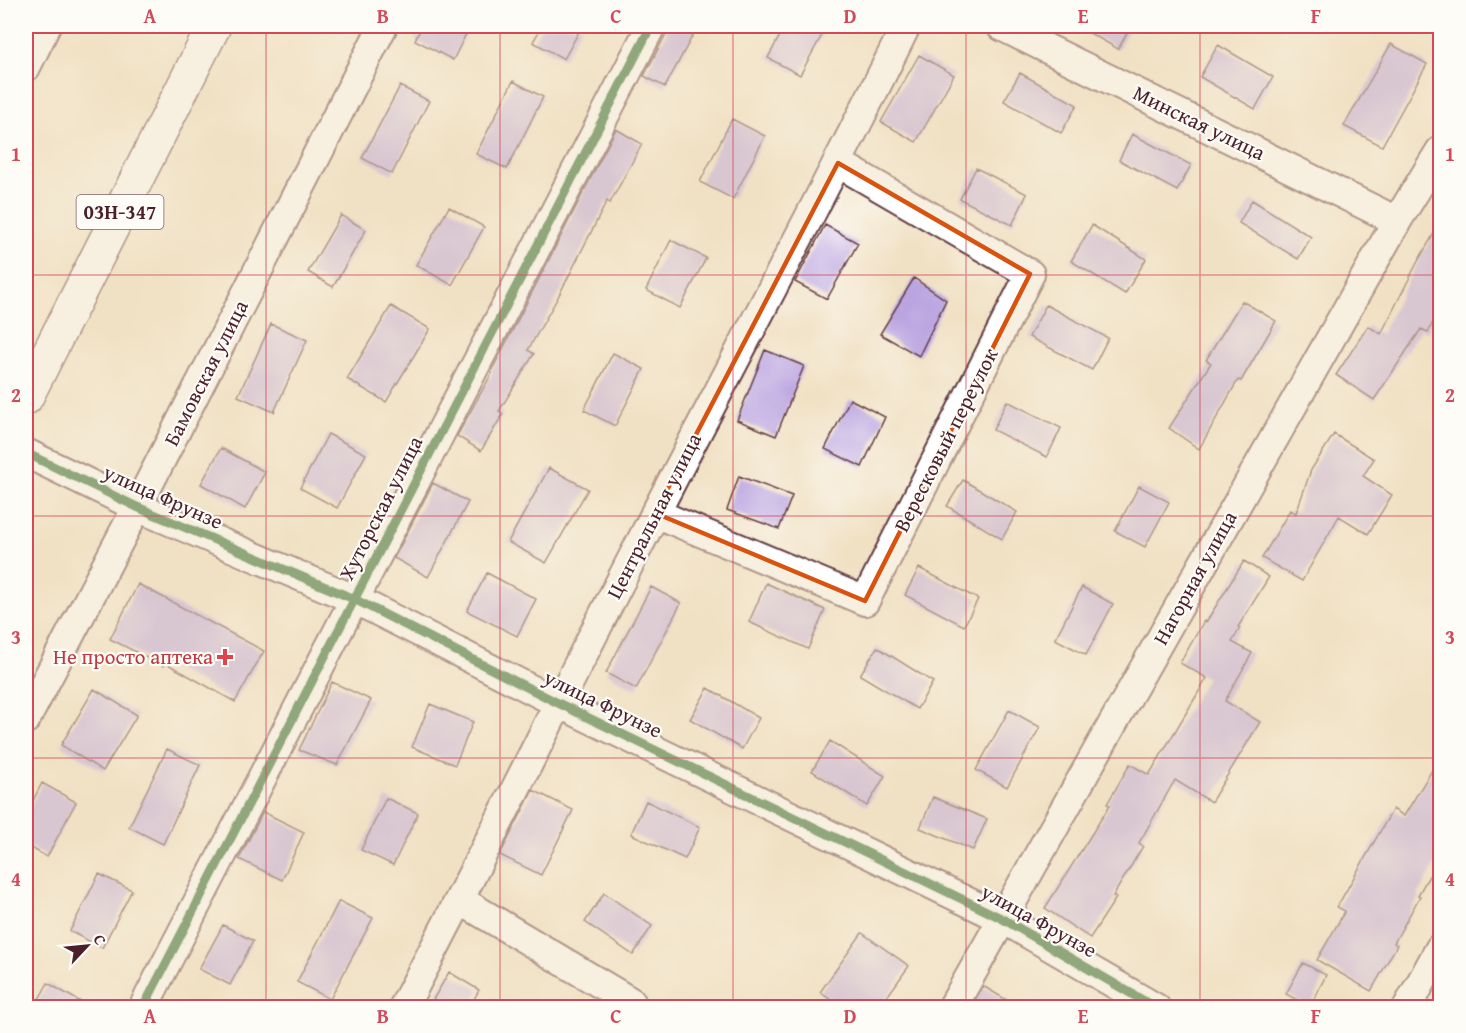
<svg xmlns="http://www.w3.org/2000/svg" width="1466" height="1033" viewBox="0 0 1466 1033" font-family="'Gentium Book Plus',serif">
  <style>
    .building { fill: #bba5e1 }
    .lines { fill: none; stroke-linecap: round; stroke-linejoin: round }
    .minor-casing { stroke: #633c42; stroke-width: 32 }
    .major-casing { stroke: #633c42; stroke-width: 36 }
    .minor { stroke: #fff; stroke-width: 28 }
    .major { stroke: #fff; stroke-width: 33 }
    .cycleway-casing { stroke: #fdfcf7; stroke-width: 13 }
    .cycleway { stroke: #1b5e20; stroke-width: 9 }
    .marked { fill: none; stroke: #d8530f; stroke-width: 4.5; stroke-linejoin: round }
    .grid { fill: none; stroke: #d1495b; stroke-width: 1.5; stroke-opacity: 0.55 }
    .health-dot { fill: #e0444e; stroke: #fdfcf7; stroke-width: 2 }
    .labels { text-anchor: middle; stroke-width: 4.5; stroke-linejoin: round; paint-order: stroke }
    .shield { fill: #fdfcf7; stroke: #806168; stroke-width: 1.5 }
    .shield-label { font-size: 20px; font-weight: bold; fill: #4a1f2b }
    .street-label { font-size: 21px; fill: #4a1f2b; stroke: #fdfcf7 }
    .health-label { font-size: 21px; fill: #be3a42; stroke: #fdfcf7; text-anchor: end }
    .neatline { fill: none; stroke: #d1495b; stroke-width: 2 }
    .grid-label { font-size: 20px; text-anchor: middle; font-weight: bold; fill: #d1495b }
  </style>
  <rect width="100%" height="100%" fill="#fdfcf7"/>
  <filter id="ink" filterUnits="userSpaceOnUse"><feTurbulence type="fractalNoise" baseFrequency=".0167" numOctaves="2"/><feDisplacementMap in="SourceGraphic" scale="12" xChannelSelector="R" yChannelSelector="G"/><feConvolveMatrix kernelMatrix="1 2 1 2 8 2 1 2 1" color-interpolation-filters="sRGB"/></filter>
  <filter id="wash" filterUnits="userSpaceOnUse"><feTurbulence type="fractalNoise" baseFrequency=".008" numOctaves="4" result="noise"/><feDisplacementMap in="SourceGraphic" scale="24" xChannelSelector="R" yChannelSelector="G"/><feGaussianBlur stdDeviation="1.35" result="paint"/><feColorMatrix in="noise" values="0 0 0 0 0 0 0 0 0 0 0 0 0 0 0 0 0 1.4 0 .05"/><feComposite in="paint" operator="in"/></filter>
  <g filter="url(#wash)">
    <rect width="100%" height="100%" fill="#f1e1c4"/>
    <g id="blocks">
      <path class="building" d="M422,26H470L453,60L415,40Z
        M542,26H582L564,59L533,42Z
        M667,26H686L695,31L665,87L644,76L666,34Z
        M785,26H827L800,75L768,58Z
        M1077,26H1131L1118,49Z
        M1391,44L1427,64L1382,146L1344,126Z
        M1218,45L1273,77L1255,109L1200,77Z
        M919,55L954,75L916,142L881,122Z
        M1020,73L1077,105L1061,133L1004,101Z
        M513,81L543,97L507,169L476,154Z
        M400,86L429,101L392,174L362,158Z
        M732,119L765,136L733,199L700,182Z
        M616,129L642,144L610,203L607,201L558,297L528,350L534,354L499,411L503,414L481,451L457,436L492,373L491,372Z
        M1132,134L1191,165L1177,191L1119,160Z
        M976,168L1027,194L1012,225L960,199Z
        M1252,200L1311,237L1298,259L1239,223Z
        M449,207L484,227L452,285L416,265Z
        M341,215L366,230L333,287L308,272Z
        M1440,223V309L1428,332L1421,329L1374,400L1336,375L1368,326L1381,334L1417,263Z
        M825,225L858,243L827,299L795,282Z
        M1092,225L1146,259L1125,294L1071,261Z
        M671,240L706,258L680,308L646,290Z
        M914,278L946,300L919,356L880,334Z
        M1242,301L1276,321L1241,381L1238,380L1199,449L1169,428L1211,363L1206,360Z
        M1046,305L1108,338L1092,370L1029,337Z
        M391,306L430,329L386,402L347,379Z
        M271,324L307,340L274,412L238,396Z
        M765,350L804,366L776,436L737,420Z
        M613,353L644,369L615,426L584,410Z
        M850,399L885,417L862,467L825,449Z
        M1007,401L1061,428L1047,457L993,430Z
        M328,434L366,454L337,508L300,488Z
        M1334,434L1374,459L1363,476L1392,495L1368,534L1339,516L1302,581L1262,558L1290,510L1296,513L1311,470Z
        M221,448L265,472L245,509L201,484Z
        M549,468L588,489L546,563L508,542Z
        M739,476L792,496L779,529L727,510Z
        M963,480L1017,512L1002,539L947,506Z
        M433,483L468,502L428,577L394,558Z
        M1139,486L1169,502L1145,547L1115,531Z
        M1244,561L1269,577L1238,627L1240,628L1232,642L1252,653L1225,701L1260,722L1211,802L1175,780L1139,843L1143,846L1113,896L1116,898L1090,938L1045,908L1110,805L1107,804L1130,764L1149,775L1207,678L1180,663L1204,621L1206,622Z
        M919,568L978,599L964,626L905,595Z
        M487,573L536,599L517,636L467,611Z
        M766,583L825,610L808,649L749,622Z
        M138,584L264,651L235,702L166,663L164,666L110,639Z
        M651,587L681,603L636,689L606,673Z
        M1082,587L1113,604L1086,655L1055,639Z
        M877,647L933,682L917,709L860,675Z
        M332,682L371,700L337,765L299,750Z
        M708,688L759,718L742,749L690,719Z
        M94,689L137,715L103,771L61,745Z
        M430,704L473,722L455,765L412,747Z
        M1009,710L1040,727L1007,787L976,770Z
        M830,741L885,776L867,806L812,771Z
        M167,749L200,765L163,844L129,827Z
        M1440,757V857L1418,895L1420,896L1394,943L1397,945L1371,991L1317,960L1345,911L1337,907L1393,809L1404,816Z
        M42,783L76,802L47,857L26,845V814Z
        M533,790L573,810L541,875L500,855Z
        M933,797L987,819L973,850L920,828Z
        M386,798L418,813L393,865L361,850Z
        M646,801L700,827L685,859L631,834Z
        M263,812L304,832L282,880L239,859Z
        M99,874L132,890L102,948L70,931Z
        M604,893L652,926L633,955L585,922Z
        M339,901L373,918L330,999L297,982Z
        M223,925L253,941L230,985L199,969Z
        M862,933L909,966L879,1008H842L820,992Z
        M1303,963L1326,975L1310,1007L1286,994Z
        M449,972L479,990L469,1008H428Z
        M48,983L91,1008H34Z
        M983,986L1020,1008H971Z"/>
    </g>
  </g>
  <g filter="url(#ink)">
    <use href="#blocks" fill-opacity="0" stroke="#633c42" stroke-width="1.5"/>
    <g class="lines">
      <defs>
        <path id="minor" d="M1001,26L1397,221
          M26,67L46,26
          M26,453L137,507L354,599L558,703L1003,919L1156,1008
          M655,513L865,601L1030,274L838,163
          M26,719L137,507L383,26
          M460,900L631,1002L628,1008
          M143,1008L651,26
          M403,1008C483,857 557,704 635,553C725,377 819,203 906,26
          M952,1008L1397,221L1440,151
          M1407,1008L1440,948"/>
        <path id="major" d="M26,398L214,26"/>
      </defs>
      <use href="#minor" class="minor-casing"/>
      <use href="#major" class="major-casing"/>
      <use href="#minor" class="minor"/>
      <use href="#major" class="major"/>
      <defs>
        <path id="cycleway" d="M26,453L137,507L354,599L558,703L1003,919L1156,1008
          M143,1008L651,26"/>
      </defs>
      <use href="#cycleway" class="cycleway-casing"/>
      <use href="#cycleway" class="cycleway"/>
    </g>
  </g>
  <path d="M0 0H1466V1033H0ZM838,163L1030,274L865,601L655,513Z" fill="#f1e1c4" fill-opacity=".55" fill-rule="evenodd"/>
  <path class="marked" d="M838,163L1030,274L865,601L655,513Z"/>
  <path class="grid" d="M266,26V1008M500,26V1008M733,26V1008M966,26V1008M1200,26V1008M26,275H1440M26,516H1440M26,758H1440"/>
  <path class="health-dot" d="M222 648h6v6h6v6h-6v6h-6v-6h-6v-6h6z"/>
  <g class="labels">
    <rect class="shield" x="76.5" y="195" width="87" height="34" rx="4.5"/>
    <g class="shield-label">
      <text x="120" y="219">03Н-347</text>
    </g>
    <g class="street-label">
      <text transform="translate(1199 123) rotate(26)" y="7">Минская улица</text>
      <text transform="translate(206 373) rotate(-63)" y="7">Бамовская улица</text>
      <text transform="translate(946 440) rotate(-63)" y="7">Вересковый переулок</text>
      <text transform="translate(163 497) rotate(24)" y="7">улица Фрунзе</text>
      <text transform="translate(381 508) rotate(-63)" y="7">Хуторская улица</text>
      <text transform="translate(654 516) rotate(-63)" y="7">Центральная улица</text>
      <text transform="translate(1195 578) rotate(-61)" y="7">Нагорная улица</text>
      <text transform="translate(603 704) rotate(26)" y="7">улица Фрунзе</text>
      <text transform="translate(1039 921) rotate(29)" y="7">улица Фрунзе</text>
    </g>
    <g class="health-label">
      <text x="213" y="664">Не просто аптека</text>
    </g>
  </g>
  <rect width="1466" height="1033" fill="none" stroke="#fdfcf7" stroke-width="66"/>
  <g transform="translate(87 946) rotate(64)" stroke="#fdfcf7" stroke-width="4.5" paint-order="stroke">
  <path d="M0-4.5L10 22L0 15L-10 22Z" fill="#4a1f2b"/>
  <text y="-9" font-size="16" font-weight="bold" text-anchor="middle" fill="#4a1f2b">С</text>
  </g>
  <rect x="33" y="33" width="1400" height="967" class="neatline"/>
  <g class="grid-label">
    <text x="150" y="23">A</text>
    <text x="383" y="23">B</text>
    <text x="616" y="23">C</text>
    <text x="850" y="23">D</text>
    <text x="1083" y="23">E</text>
    <text x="1316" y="23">F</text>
    <text x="16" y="161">1</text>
    <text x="1450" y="161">1</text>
    <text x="16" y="402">2</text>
    <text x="1450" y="402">2</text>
    <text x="16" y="644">3</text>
    <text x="1450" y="644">3</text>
    <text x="16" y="886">4</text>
    <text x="1450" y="886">4</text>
    <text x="150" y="1023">A</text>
    <text x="383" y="1023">B</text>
    <text x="616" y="1023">C</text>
    <text x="850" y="1023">D</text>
    <text x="1083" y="1023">E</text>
    <text x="1316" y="1023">F</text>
  </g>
</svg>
